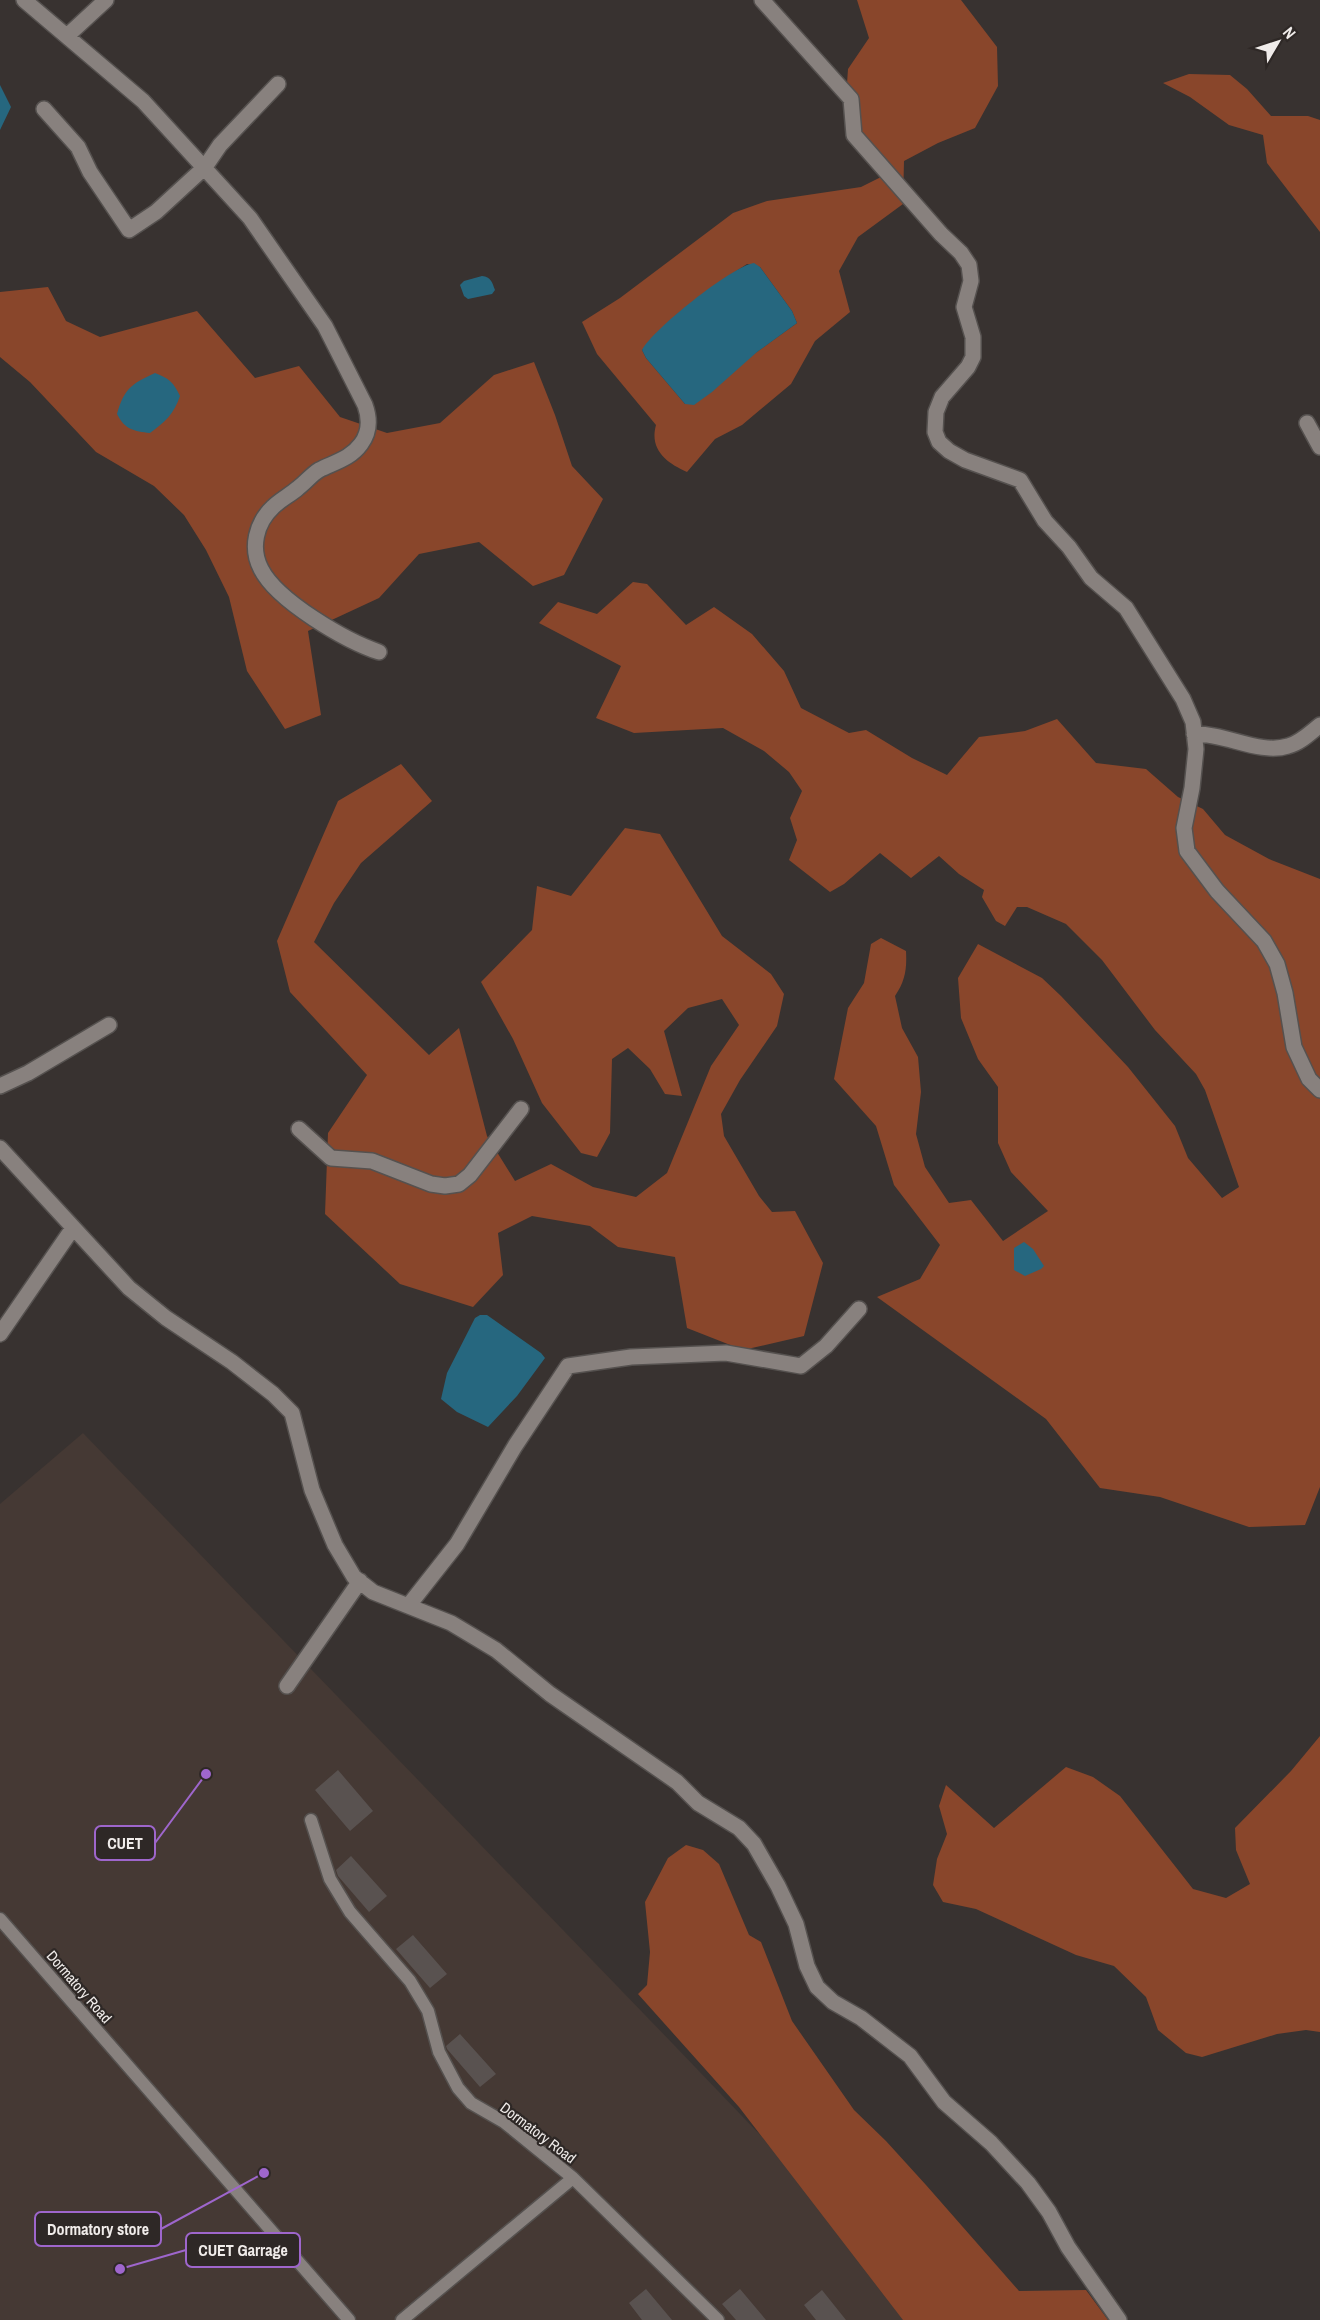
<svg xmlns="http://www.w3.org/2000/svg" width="1320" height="2320" viewBox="0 0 1320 2320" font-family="'Archivo Narrow',sans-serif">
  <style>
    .built { fill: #453934 }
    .green { fill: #89462b; fill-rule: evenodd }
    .water { fill: #26677f }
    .building { fill: #595250 }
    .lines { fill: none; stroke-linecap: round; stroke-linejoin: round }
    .service-casing { stroke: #55514f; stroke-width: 15 }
    .minor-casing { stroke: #55514f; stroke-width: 18 }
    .service { stroke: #88817e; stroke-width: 12 }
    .minor { stroke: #88817e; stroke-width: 15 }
    .labels { text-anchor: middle; stroke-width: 4.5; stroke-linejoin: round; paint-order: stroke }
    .street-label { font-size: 15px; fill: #f0ecea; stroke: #2e2826 }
    .leader { fill: none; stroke: #9e66cc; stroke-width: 2 }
    .callout-dot { fill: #9e66cc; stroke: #2e2826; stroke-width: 2 }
    .callout { fill: #2e2826; stroke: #9e66cc; stroke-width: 2 }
    .callout-label { font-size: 16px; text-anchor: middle; font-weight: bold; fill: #f0ecea }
  </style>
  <rect width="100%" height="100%" fill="#383230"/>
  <path class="built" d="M83,1433L674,2045L937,2320H0V1504Z"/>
  <path class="green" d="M857,0H961L997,47L998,86L975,128L938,143L904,161L903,204L858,237L839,271L850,312L815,341L791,384L742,425L715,439L687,472C667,463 649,450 656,425L597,354L582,322L620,298L733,213L767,201L861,187L883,176L845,113L848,69L869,38ZM747,264L760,267L792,311L797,323L685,404L646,358L642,350C677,315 705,291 747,264Z
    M1189,74L1230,75L1247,89L1271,116H1308L1320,120V232L1267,163L1263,135L1229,125L1190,97L1163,83Z
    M48,287L66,321L100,337L197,311L255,378L299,366L340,417L387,433L440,423L494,375L534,362L555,415L572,466L603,499L564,575L533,586L479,542L419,554L379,598L308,631L321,715L285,729L247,671L229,597L206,550L184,515L154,486L96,452L30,382L0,357V292Z
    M633,582L647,584L686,625L714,607L752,634L784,671L801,708L849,733L866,730L912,758L947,775L979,737L1025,731L1057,719L1096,763L1146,769L1178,797L1203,809L1225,835L1269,859L1320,879V1487L1305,1525L1249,1527L1160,1497L1100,1488L1046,1419L877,1297L920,1279L940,1245L894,1185L876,1126L834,1079L848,1008L864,983L871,944L881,938L906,951C907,970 905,981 895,996L902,1028L918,1057L921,1092L916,1134L925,1167L949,1203L971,1200L1003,1241L1048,1211L1011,1172L998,1143V1087L978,1059L961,1018L958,978L978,944L1042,978L1061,996L1128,1067L1175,1126L1188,1158L1222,1198L1239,1187L1205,1090L1196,1074L1155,1030L1102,960L1066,924L1027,907H1017L1005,926L996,921L982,897L984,890L959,874L939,856L911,878L880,853L844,884L830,892L789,860L797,840L790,818L802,791L789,772L764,751L723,728L634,733L596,718L621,666L539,623L558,602L597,614Z
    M401,764L432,801L361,863L334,903L314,942L429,1055L459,1028L487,1136L515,1181L551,1164L593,1187L636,1197L667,1173L711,1066L739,1025L722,999L688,1008L664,1031L682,1096L665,1094L650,1069L628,1048L612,1059L610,1133L597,1157L581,1153L542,1103L513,1039L481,982L532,930L537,886L571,896L625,828L660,834L722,936L771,974L784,994L777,1026L740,1080L721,1114L724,1136L759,1196L772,1212L795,1211L823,1263L804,1336L743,1350L687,1328L675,1257L618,1247L590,1226L532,1216L498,1233L503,1275L473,1307L400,1284L325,1214L328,1133L367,1075L290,992L277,941L338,801Z
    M1320,1736V2032L1306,2030L1277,2034L1202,2057L1186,2053L1158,2030L1146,1997L1114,1966L1076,1955L976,1909L943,1902L933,1885L937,1859L947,1834L939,1806L946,1785L994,1828L1066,1767L1093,1777L1120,1796L1193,1889L1226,1898L1250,1884L1236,1850L1235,1828L1291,1771Z
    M686,1845L703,1850L719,1864L749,1935L761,1942L792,2021L854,2110L886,2141L926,2185L1019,2291L1086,2290L1108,2320H903L739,2107L638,1994L647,1985L650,1952L645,1902L668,1858Z"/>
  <path class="water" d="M0,85L11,107L0,130Z
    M754,263L760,267L792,311L797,323L757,352L712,392L694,405L685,404L646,358L642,350C652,330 732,266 754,263Z
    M482,276C491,277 492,282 495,290L492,294L468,299L464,296L460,285L464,281Z
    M155,373C169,378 174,383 180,396C174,414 165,422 150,433C134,431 125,430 117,414C124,389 131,384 155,373Z
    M1024,1242L1033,1249L1044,1266L1041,1269L1025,1276L1014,1270V1248Z
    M480,1315H487L541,1353L545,1358L517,1396L488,1427L457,1412L441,1399L447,1373L475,1318Z"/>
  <path class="building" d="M338,1770L373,1811L350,1831L315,1790Z
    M351,1856L387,1896L369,1912L338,1876L336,1870Z
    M413,1935L447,1974L430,1988L396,1949Z
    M460,2034L496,2074L480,2087L447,2049L446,2046Z
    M646,2289L672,2320H642L629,2303Z
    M740,2289L766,2320H736L722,2304Z
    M822,2290L846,2320H816L804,2305Z"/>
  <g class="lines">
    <defs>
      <path id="service" d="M311,1820L330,1879L350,1912L410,1981L428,2011L439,2052L458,2088L471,2103L504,2122L573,2178L718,2320
        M0,1919L349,2320
        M402,2320L573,2178"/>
      <path id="minor" d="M24,0L143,101L250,218L325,326L365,405C370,419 370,432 361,444C350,459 335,462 319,470C311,475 306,482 298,488C290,495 280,500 273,507C256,523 250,548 261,569C277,601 346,641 379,652
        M762,0L851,99L854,135L941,234L961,253L969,265L971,281L964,307L973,337V357L968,367L942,397L936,412L935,432L939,442L949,451L965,460L1020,480L1045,521L1069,547L1091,578L1126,608L1183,699L1193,722L1196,749L1192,788L1184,828L1187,851L1217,891L1264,941L1277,964L1285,993L1294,1047L1309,1079L1320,1090
        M67,36L106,0
        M44,109L78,147L90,172L129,230L156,212L205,167L220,145L278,84
        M1307,423L1320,447
        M1194,734C1225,733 1260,755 1288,746C1300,743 1310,733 1320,725
        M0,1086L28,1073L109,1025
        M299,1129L331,1158L372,1161L431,1184L445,1186L459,1184L470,1175L521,1109
        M0,1148L129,1288L166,1318L232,1362L273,1394L292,1413L312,1490L335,1545L354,1577L373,1592L451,1623L496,1650L550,1694L677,1782L698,1803L739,1828L754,1844L778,1886L796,1924L807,1966L817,1987L833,2002L861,2018L910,2056L944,2102L991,2143L1028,2183L1049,2212L1068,2247L1119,2320
        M0,1334L73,1228
        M409,1605L457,1544L515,1446L568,1366L631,1357L726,1353L801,1366L826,1346L859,1309
        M287,1686L360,1581"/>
    </defs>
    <use href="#service" class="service-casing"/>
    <use href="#minor" class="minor-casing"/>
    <use href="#service" class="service"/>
    <use href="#minor" class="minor"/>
  </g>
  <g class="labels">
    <g class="street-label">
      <text transform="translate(79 1987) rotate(49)" y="5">Dormatory Road</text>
      <text transform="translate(538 2133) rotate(37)" y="5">Dormatory Road</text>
    </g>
  </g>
  <path class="leader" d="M206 1774L155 1843M264 2173L161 2229M120 2269L186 2250"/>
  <g class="callout-dot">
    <circle cx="206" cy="1774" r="6"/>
    <circle cx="264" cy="2173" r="6"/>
    <circle cx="120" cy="2269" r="6"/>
  </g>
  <g class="callout">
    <rect x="95" y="1826" width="60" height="34" rx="6"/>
    <rect x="35" y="2212" width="126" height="34" rx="6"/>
    <rect x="186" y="2233" width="114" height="34" rx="6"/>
  </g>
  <g class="callout-label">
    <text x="125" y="1849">CUET</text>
    <text x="98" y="2235">Dormatory store</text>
    <text x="243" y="2256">CUET Garrage</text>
  </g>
  <g transform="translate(1278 42) rotate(51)" stroke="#2e2826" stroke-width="4.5" paint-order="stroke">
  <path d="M0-4.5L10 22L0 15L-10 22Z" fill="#f0ecea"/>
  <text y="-9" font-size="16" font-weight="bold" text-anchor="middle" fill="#f0ecea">N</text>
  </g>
</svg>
